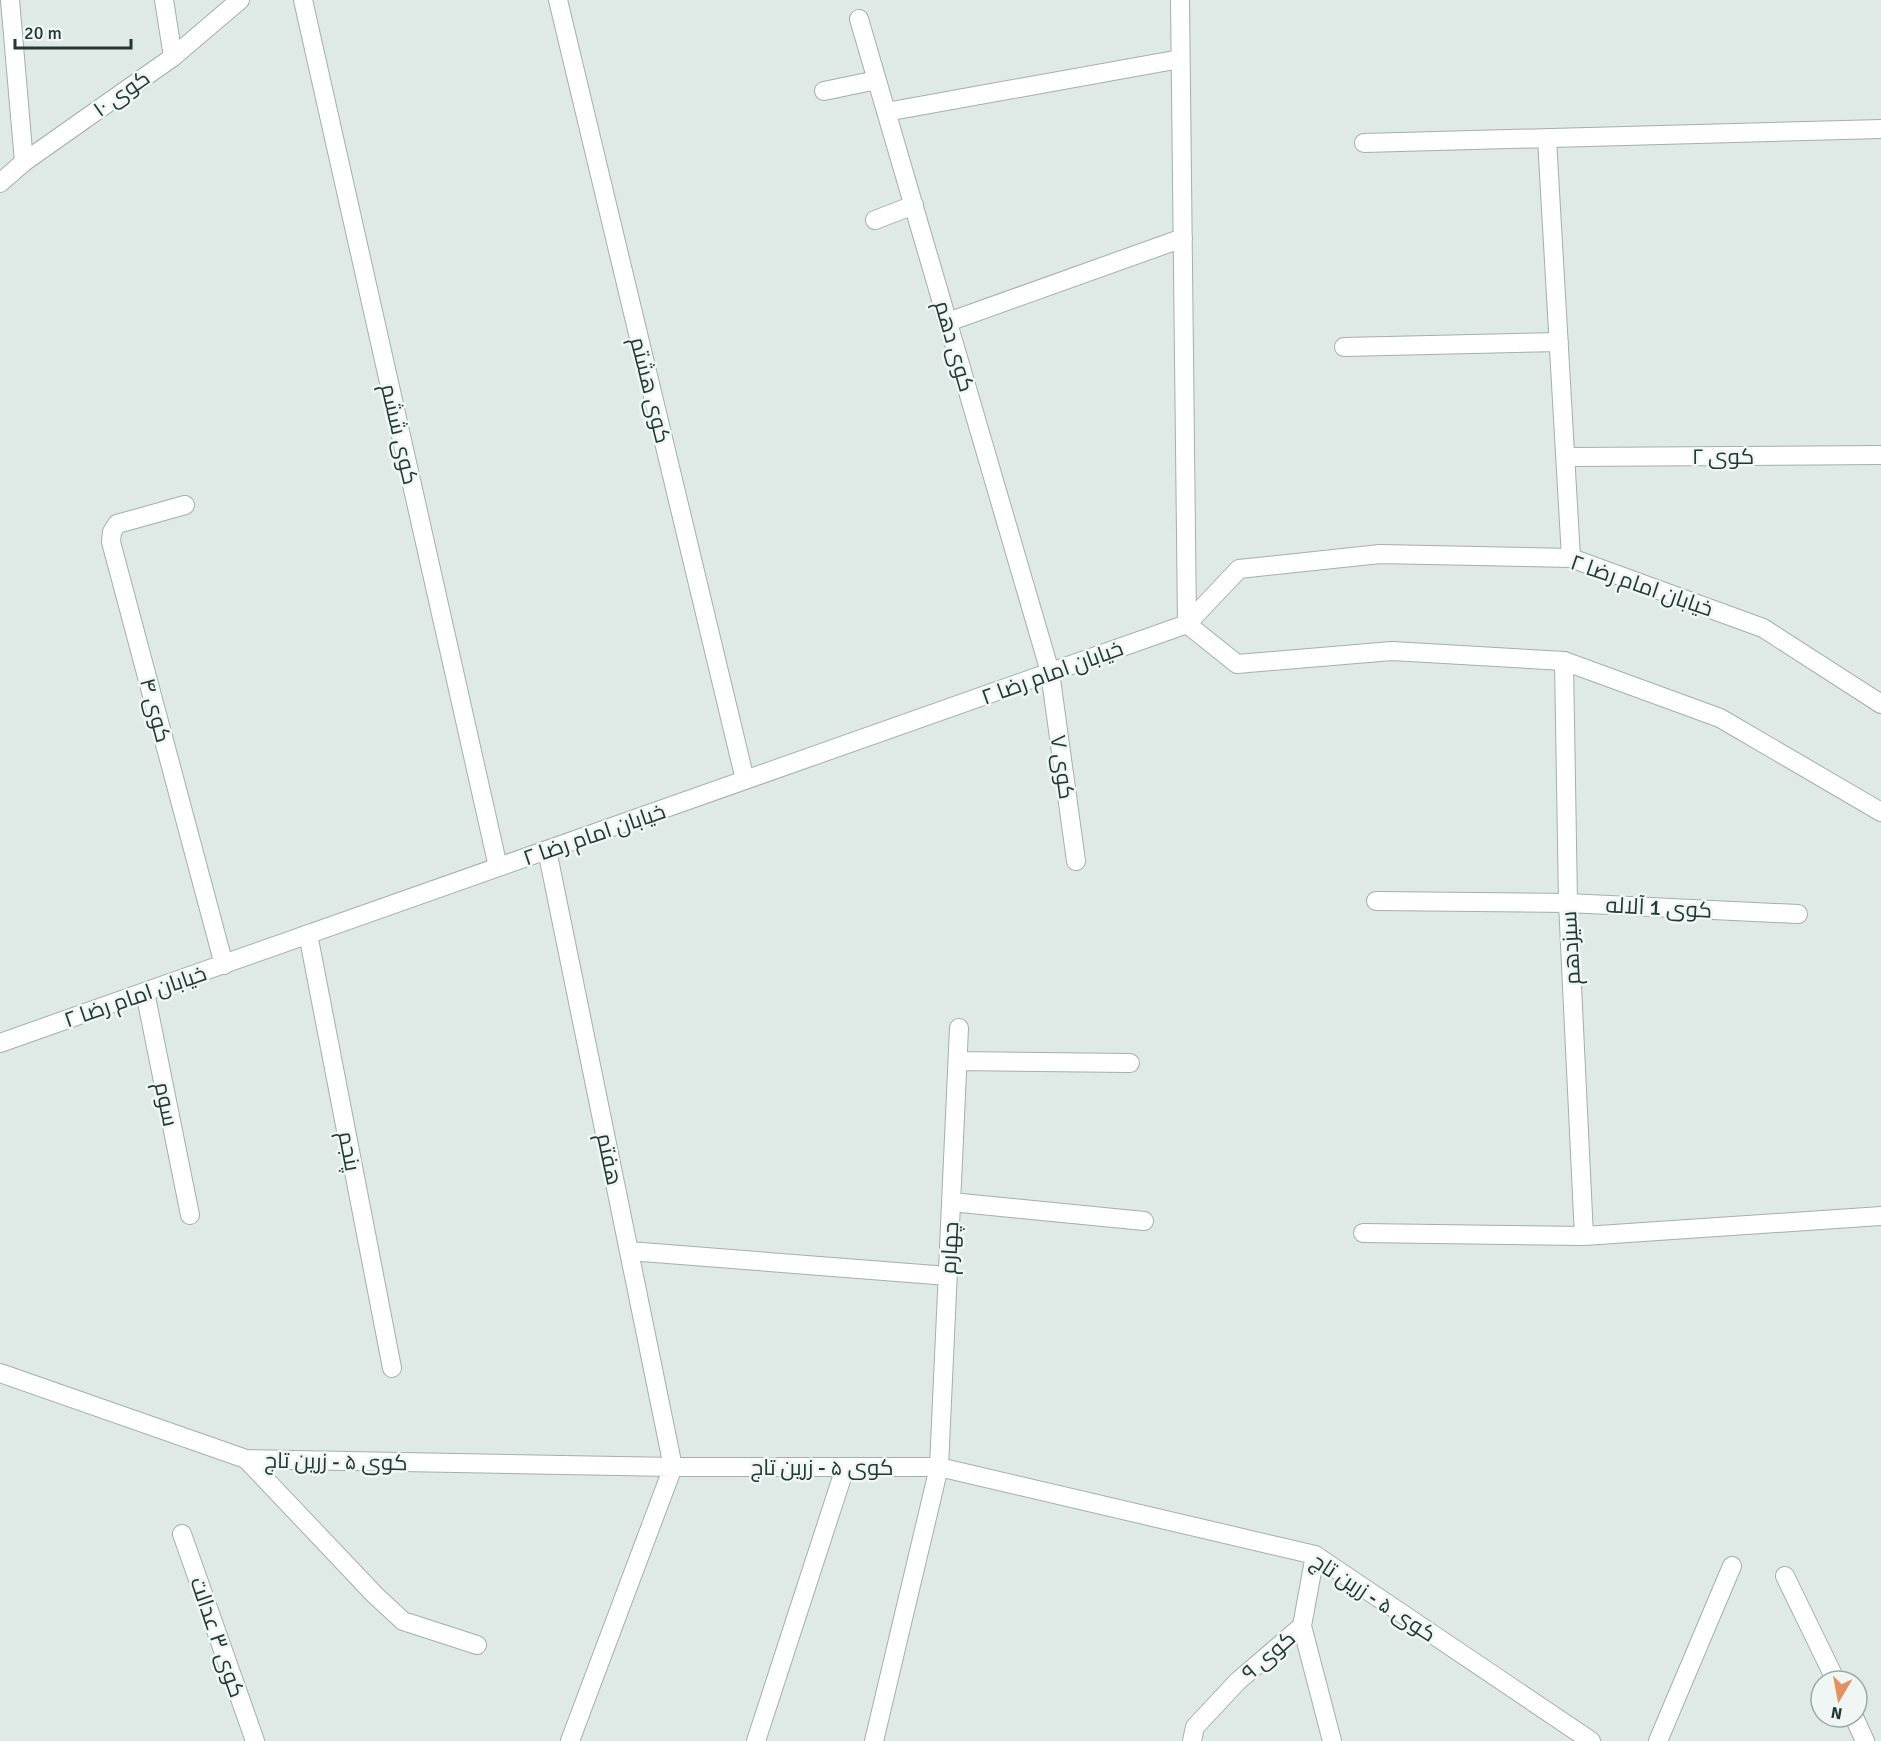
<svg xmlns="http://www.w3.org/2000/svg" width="1881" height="1741" viewBox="0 0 1881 1741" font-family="Signika,Cairo,sans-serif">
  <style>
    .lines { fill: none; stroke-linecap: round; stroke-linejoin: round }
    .minor-casing { stroke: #a3b0ad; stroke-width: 20 }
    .tertiary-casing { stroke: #a3b0ad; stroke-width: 20 }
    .minor { stroke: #fff; stroke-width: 18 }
    .tertiary { stroke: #fff; stroke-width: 18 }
    .labels { text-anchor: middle; stroke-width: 5; stroke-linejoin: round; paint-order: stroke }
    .street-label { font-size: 22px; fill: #223834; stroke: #eff6f3 }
  </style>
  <rect width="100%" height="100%" fill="#dfe9e6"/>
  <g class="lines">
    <defs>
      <path id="minor" d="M10,0L24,162
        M164,0L173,57
        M303,0L498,867
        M558,0L745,780
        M1180,0L1187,624
        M859,19L1050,672L1076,861
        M824,91L877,80
        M886,112L1180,59
        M1547,139L1571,558
        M1364,143L1881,129
        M875,220L914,205
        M948,322L1183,238
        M1344,347L1559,342
        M1566,457L1881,455
        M185,505L117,524L112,532L111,542L224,965
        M1564,661L1568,903L1584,1236
        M547,850L673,1467L570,1741
        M1376,901L1568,903L1798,914
        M308,934L392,1368
        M145,992L190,1215
        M958,1061L1130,1063
        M951,1202L1144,1221
        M1363,1233L1584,1236L1881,1216
        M629,1251L948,1276
        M0,1373L246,1459L673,1467H939L1315,1555L1591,1741
        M246,1459L375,1595L403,1621L477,1645
        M182,1534L255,1741
        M1785,1576L1836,1681
        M1302,1626L1332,1741
        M1854,1717L1865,1741
        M756,1741L845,1468
        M874,1741L939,1467L959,1028
        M1192,1741L1195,1727L1238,1681L1302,1626L1315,1555
        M1658,1741L1732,1566"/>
      <path id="tertiary" d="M0,183L24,162L173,57L240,0
        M1187,624L1237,664L1392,651L1564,661L1720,718L1881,812
        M0,1043L1187,624L1239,569L1380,554L1571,558L1763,628L1881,704"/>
    </defs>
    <use href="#minor" class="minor-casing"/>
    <use href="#tertiary" class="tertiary-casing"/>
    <use href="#minor" class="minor"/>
    <use href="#tertiary" class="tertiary"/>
  </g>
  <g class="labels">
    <g class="street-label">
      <text transform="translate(121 93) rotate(-35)" y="8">کوی ۱۰</text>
      <text transform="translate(955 346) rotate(74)" y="8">کوی دهم</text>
      <text transform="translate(651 390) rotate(76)" y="8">کوی هشتم</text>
      <text transform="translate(400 434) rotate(77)" y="8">کوی ششم</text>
      <text x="1723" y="464">کوی ۲</text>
      <text transform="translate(1642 585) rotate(19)" y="8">خیابان امام رضا ۲</text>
      <text transform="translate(1052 672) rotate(-20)" y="8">خیابان امام رضا ۲</text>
      <text transform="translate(156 710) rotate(75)" y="8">کوی ۴</text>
      <text transform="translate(1063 767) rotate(82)" y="8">کوی ۷</text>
      <text transform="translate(594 834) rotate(-19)" y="8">خیابان امام رضا ۲</text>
      <text transform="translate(1659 907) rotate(3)" y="8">کوی 1 آلاله</text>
      <text transform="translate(1570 948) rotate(-93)" y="8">سیزدهم</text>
      <text transform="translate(135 996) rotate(-19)" y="8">خیابان امام رضا ۲</text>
      <text transform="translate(167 1104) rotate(78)" y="8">سوم</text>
      <text transform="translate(350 1151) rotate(79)" y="8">پنجم</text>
      <text transform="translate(610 1159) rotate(78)" y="8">هفتم</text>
      <text transform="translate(949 1248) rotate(-87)" y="8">چهارم</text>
      <text transform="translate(336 1461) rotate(1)" y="8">کوی ۵ - زرین تاج</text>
      <text x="822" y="1475">کوی ۵ - زرین تاج</text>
      <text transform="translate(1374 1597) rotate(33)" y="8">کوی ۵ - زرین تاج</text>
      <text transform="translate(218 1637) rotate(71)" y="8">کوی ۳ عدالت</text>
      <text transform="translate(1268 1655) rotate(-41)" y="8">کوی ۹</text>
    </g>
  </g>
  <g transform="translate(1839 1699) rotate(190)"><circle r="28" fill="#eff6f3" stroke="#9daaa7" stroke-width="1.5"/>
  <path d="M0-4.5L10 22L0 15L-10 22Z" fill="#e69060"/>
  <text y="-9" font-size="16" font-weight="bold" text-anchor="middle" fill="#223834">N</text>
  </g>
  <path d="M15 39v9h116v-9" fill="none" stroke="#223834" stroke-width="3"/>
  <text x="24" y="39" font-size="18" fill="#223834" stroke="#eff6f3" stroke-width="4.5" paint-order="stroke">20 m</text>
</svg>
